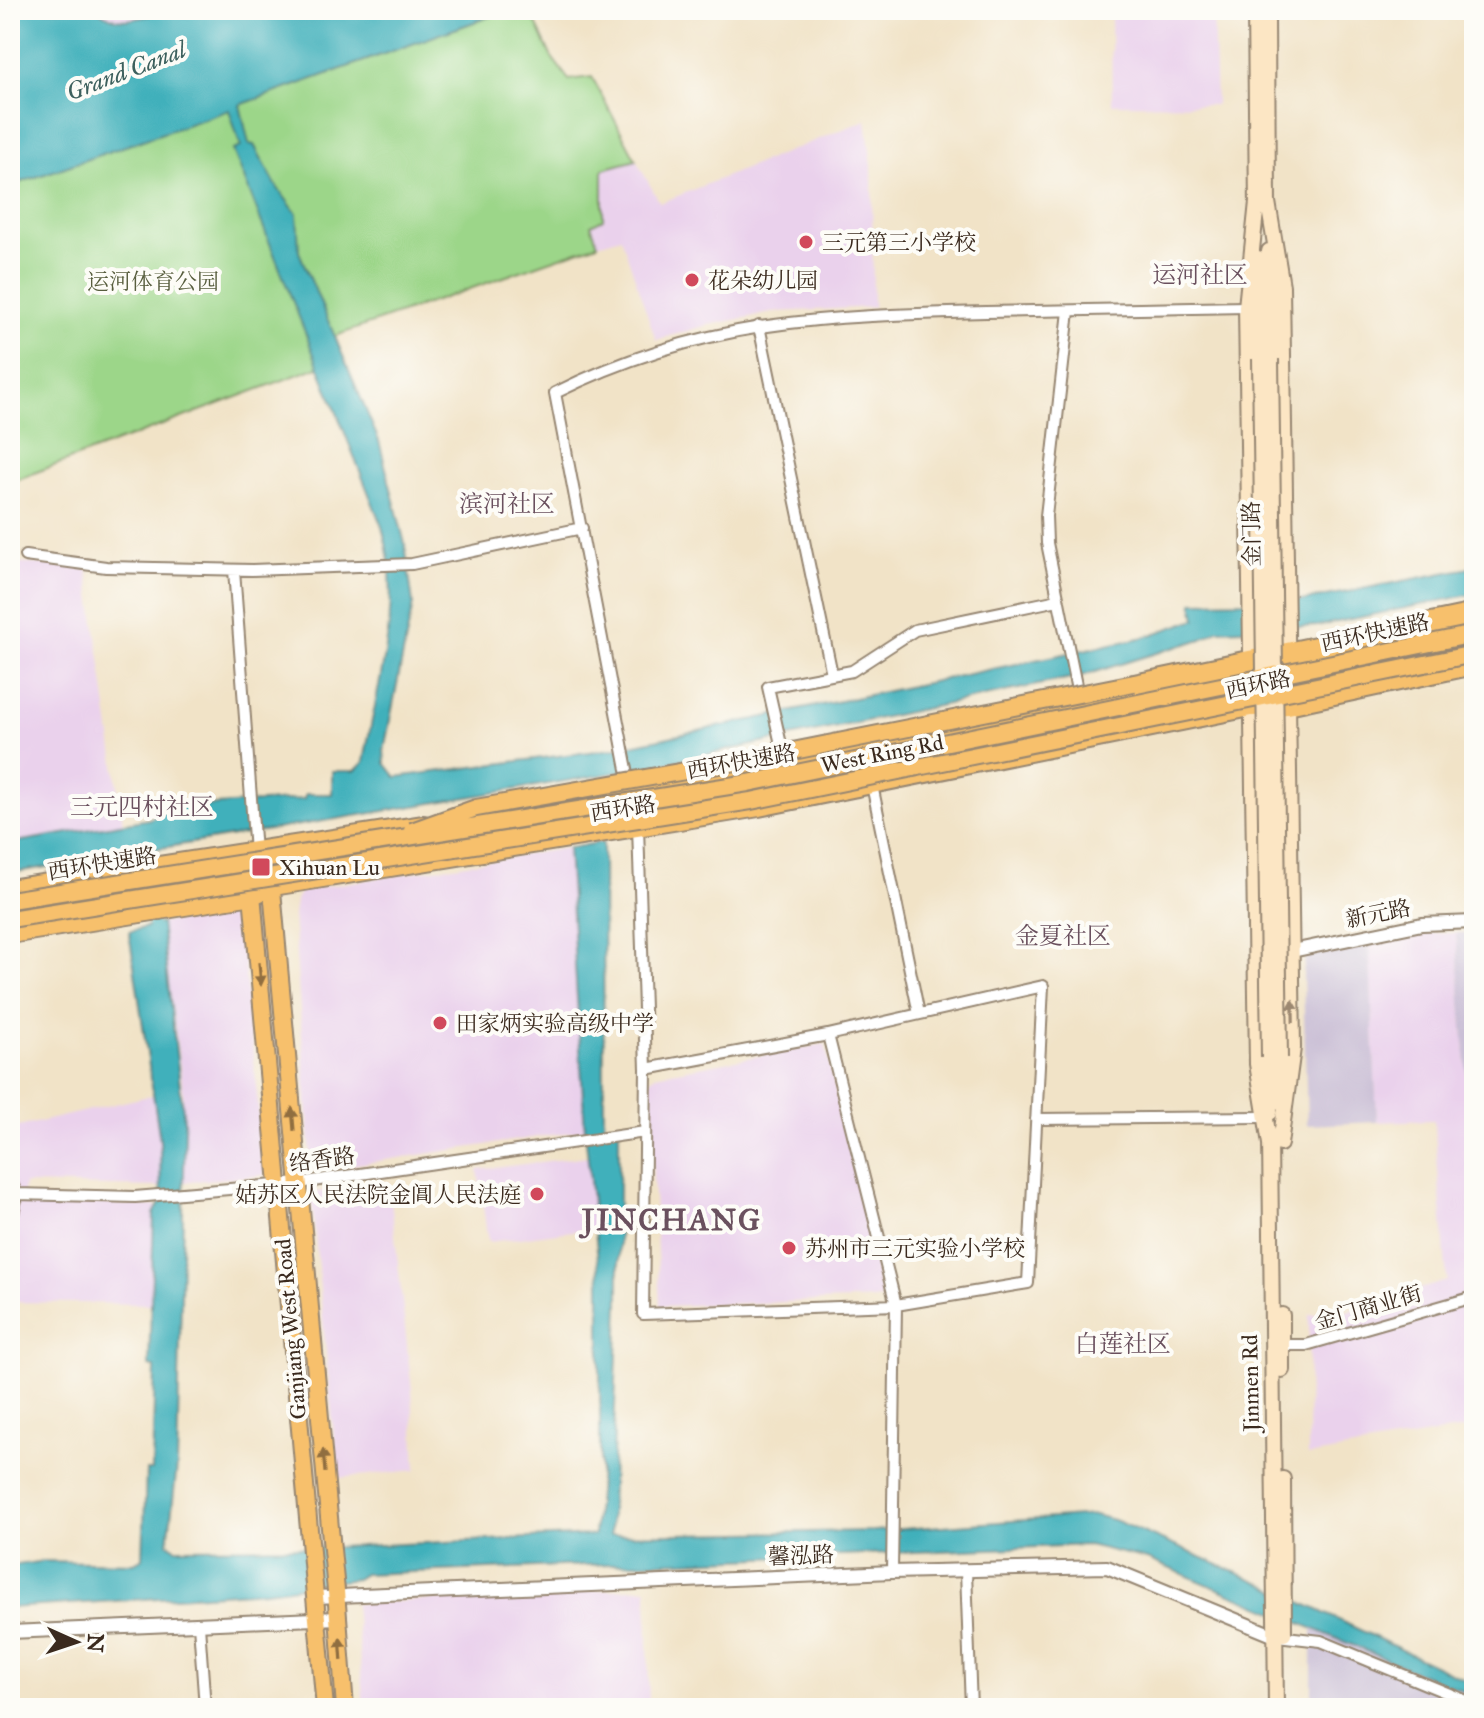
<svg xmlns="http://www.w3.org/2000/svg" width="1484" height="1718" viewBox="0 0 1484 1718" font-family="'IM FELL Great Primer','Noto Serif SC',serif">
  <style>
    .built { fill: #ead1ec }
    .industrial { fill: #cabfd6 }
    .green { fill: #9cd689; stroke: #6c8054; stroke-width: 2 }
    .water { fill: #40b0bb; stroke: #3e6d6c; stroke-width: 2 }
    .lines { fill: none; stroke-linecap: round; stroke-linejoin: round }
    .canal { stroke: #40b0bb; stroke-width: 10 }
    .minor-casing { stroke: #968672; stroke-width: 14 }
    .tertiary-casing { stroke: #968672; stroke-width: 16 }
    .secondary-casing { stroke: #968672; stroke-width: 18 }
    .primary-casing { stroke: #968672; stroke-width: 20 }
    .trunk-casing { stroke: #968672; stroke-width: 20 }
    .minor { stroke: #fff; stroke-width: 10 }
    .tertiary { stroke: #fff; stroke-width: 12 }
    .secondary { stroke: #fce6c4; stroke-width: 14 }
    .primary { stroke: #f7c06c; stroke-width: 16 }
    .trunk { stroke: #f7c06c; stroke-width: 16 }
    .secondary-bridge-casing { stroke: #968672; stroke-width: 18; stroke-linecap: butt }
    .primary-bridge-casing { stroke: #968672; stroke-width: 20; stroke-linecap: butt }
    .trunk-bridge-casing { stroke: #968672; stroke-width: 20; stroke-linecap: butt }
    .secondary-bridge { stroke: #fce6c4; stroke-width: 14 }
    .primary-bridge { stroke: #f7c06c; stroke-width: 16 }
    .trunk-bridge { stroke: #f7c06c; stroke-width: 16 }
    .oneway { fill: #906e41 }
    .oneway2 { fill: #9c8871 }
    .poi-dot { fill: #d1495b; stroke: #fdfcf7; stroke-width: 3 }
    .labels { text-anchor: middle; stroke-width: 8; stroke-linejoin: round; paint-order: stroke }
    .poi-label { font-size: 22px; fill: #3b2a1e; stroke: #fdfcf7; text-anchor: start }
    .park-label { font-size: 22px; fill: #585e3e; stroke: #fdfcf7 }
    .street-label { font-size: 22px; fill: #3b2a1e; stroke: #fdfcf7 }
    .water-label { font-size: 24px; font-style: italic; fill: #3d605d; stroke: #fdfcf7 }
    .neighbourhood-label { font-size: 24px; fill: #6a505e; stroke: #fdfcf7 }
    .district-label { font-size: 30px; font-weight: bold; letter-spacing: 2px; fill: #6a505e; stroke: #fdfcf7 }
  </style>
  <rect width="100%" height="100%" fill="#fdfcf7"/>
  <filter id="ink" filterUnits="userSpaceOnUse"><feTurbulence type="fractalNoise" baseFrequency=".0125" numOctaves="2"/><feDisplacementMap in="SourceGraphic" scale="16" xChannelSelector="R" yChannelSelector="G"/><feConvolveMatrix kernelMatrix="1 2 1 2 8 2 1 2 1" color-interpolation-filters="sRGB"/></filter>
  <filter id="wash" filterUnits="userSpaceOnUse"><feTurbulence type="fractalNoise" baseFrequency=".006" numOctaves="4" result="noise"/><feDisplacementMap in="SourceGraphic" scale="32" xChannelSelector="R" yChannelSelector="G"/><feGaussianBlur stdDeviation="1.8" result="paint"/><feColorMatrix in="noise" values="0 0 0 0 0 0 0 0 0 0 0 0 0 0 0 0 0 1.4 0 .05"/><feComposite in="paint" operator="in"/></filter>
  <g filter="url(#wash)">
    <rect width="100%" height="100%" fill="#f1e3c7"/>
    <path class="built" d="M98,10H168L126,21L109,18Z
      M1111,10H1213L1216,105L1112,104Z
      M866,120L872,167L873,307L776,312L708,325L656,340L621,237L598,244L591,225L603,219V169L636,160L660,203Z
      M10,563L87,566L123,823L10,843Z
      M568,848L585,1130L312,1171L293,915L295,901L302,890Z
      M216,915L233,918L241,933L265,1175L183,1182V1091L161,923Z
      M1456,933L1474,1173V1427L1308,1456L1309,1314L1334,1315L1447,1281L1434,1120L1377,1122L1369,934Z
      M825,1044L882,1299L660,1306L648,1082L655,1075Z
      M153,1095L160,1140L161,1187L24,1184L22,1200L156,1206L151,1304L10,1302V1129Z
      M588,1156L596,1228L488,1242L478,1170Z
      M389,1182L412,1391L416,1470L338,1478L311,1193Z
      M647,1588L649,1708H364L355,1604Z"/>
    <path class="industrial" d="M1474,932V1173L1456,933Z
      M1369,934L1377,1122L1307,1125L1303,974L1306,951Z
      M1312,1628L1474,1696V1708H1312Z"/>
    <path class="green" d="M508,10H530L551,56L569,80L592,77L636,160L603,169V219L591,225L598,244L335,336L342,358L10,482V186Z"/>
    <path class="water" d="M10,10H98C119,28 144,17 168,10H508L240,105L249,144L254,145L277,187L297,214L299,252L379,441L405,544L413,604L384,750L385,763L396,777L612,749L1145,637L1196,619L1193,602L1306,600L1474,567V594L1318,626L1218,630L1202,639L1085,675L638,769L10,873V843L149,819L174,808L304,799L305,794H332V771H355L364,762C377,684 405,605 382,527L233,150L241,147L229,110L10,186Z
      M603,842L604,1125L619,1124V1304L610,1535L874,1531L1095,1515L1117,1521L1254,1580L1474,1684V1708H1470L1472,1695L1147,1559L1088,1545L364,1574L356,1579L266,1591L10,1608V1566L44,1561L134,1563L143,1558L146,1471H152L155,1367L149,1366L154,1214L161,1201L160,1140L129,932L161,923L185,1129L177,1466L168,1543L176,1548L338,1547L594,1535L600,1471V1280L585,1130L568,848Z"/>
    <g class="lines">
      <path class="canal" d="M152,921L153,926"/>
    </g>
  </g>
  <g filter="url(#ink)">
    <g class="lines">
      <defs>
        <path id="minor" d="M1069,311L1046,516L1047,543L1079,700
          M759,326L832,674
          M25,556L106,567L252,570L412,564L582,528
          M234,570L255,852
          M780,756V740L768,687L852,671L915,630L1058,600
          M872,785L919,1014
          M828,1035L896,1305L892,1572
          M646,1069L828,1035L1043,986L1028,1283L896,1305L643,1314L646,1069L638,827L555,393C703,319 825,316 986,312C1072,311 1159,309 1246,307
          M1036,1119L1264,1117
          M10,1180L17,1194L135,1197L299,1183L645,1132
          M10,1230L17,1194
          M1278,1345H1306L1474,1297
          M966,1571L971,1708
          M199,1625L205,1708
          M1277,1636L1321,1641L1474,1704"/>
        <path id="tertiary" d="M1292,951L1422,924L1474,922
          M316,1597L892,1572L1107,1567L1275,1636
          M10,1632L338,1618"/>
        <path id="secondary" d="M1255,10L1257,210
          M1267,10L1268,210
          M1257,202L1246,307L1257,1064L1270,1144
          M1268,202L1282,286L1293,1048L1280,1144
          M1269,251L1271,359
          M1258,258L1260,359
          M1269,1058L1270,1113
          M1280,1102V1058
          M1270,1138L1276,1708
          M1282,1315V1370
          M1283,1479L1284,1634"/>
        <path id="primary" d="M498,812L746,771L1474,622
          M271,879L331,1539
          M251,883L325,1708
          M10,888L424,824
          M261,889L759,808L1265,705
          M133,906L147,889L213,879
          M336,1591L345,1708"/>
        <path id="trunk" d="M1134,683L1474,612
          M1252,708L1288,706L1474,666
          M10,935L253,896L272,888"/>
      </defs>
      <use href="#minor" class="minor-casing"/>
      <use href="#tertiary" class="tertiary-casing"/>
      <use href="#secondary" class="secondary-casing"/>
      <use href="#primary" class="primary-casing"/>
      <use href="#trunk" class="trunk-casing"/>
      <use href="#minor" class="minor"/>
      <use href="#tertiary" class="tertiary"/>
      <use href="#secondary" class="secondary"/>
      <use href="#primary" class="primary"/>
      <use href="#trunk" class="trunk"/>
      <defs>
        <path id="secondary-bridge" d="M1260,359L1269,1058
          M1271,359L1280,1058"/>
        <path id="primary-bridge" d="M331,1539L336,1591"/>
        <path id="trunk-bridge" d="M412,831L476,808L753,759L1134,683
          M10,900L748,783L1474,634
          M10,919L751,801L1474,654"/>
      </defs>
      <use href="#secondary-bridge" class="secondary-bridge-casing"/>
      <use href="#primary-bridge" class="primary-bridge-casing"/>
      <use href="#trunk-bridge" class="trunk-bridge-casing"/>
      <use href="#secondary-bridge" class="secondary-bridge"/>
      <use href="#primary-bridge" class="primary-bridge"/>
      <use href="#trunk-bridge" class="trunk-bridge"/>
    </g>
    <defs><path id="oneway-solid" d="M-6-.8H1V-3.2L6.5 0L1 3.2V.8H-6Z" transform="scale(2)"/></defs>
    <g class="oneway">
      <use href="#oneway-solid" transform="translate(260 974) rotate(85)"/>
      <use href="#oneway-solid" transform="translate(293 1119) rotate(-95)"/>
      <use href="#oneway-solid" transform="translate(324 1461) rotate(-95)"/>
      <use href="#oneway-solid" transform="translate(341 1649) rotate(-94)"/>
    </g>
    <use class="oneway2" href="#oneway-solid" transform="translate(1293 1011) rotate(-91)"/>
  </g>
  <g class="poi-dot">
    <circle cx="806" cy="242" r="8"/>
    <circle cx="692" cy="280" r="8"/>
    <rect x="251" y="857" width="20" height="20" rx="4"/>
    <circle cx="440" cy="1023" r="8"/>
    <circle cx="537" cy="1194" r="8"/>
    <circle cx="789" cy="1248" r="8"/>
  </g>
  <g class="labels">
    <g class="poi-label">
      <text x="822" y="250">三元第三小学校</text>
      <text x="708" y="288">花朵幼儿园</text>
      <text x="279" y="875">Xihuan Lu</text>
      <text x="456" y="1031">田家炳实验高级中学</text>
      <text x="521" y="1202" text-anchor="end">姑苏区人民法院金阊人民法庭</text>
      <text x="805" y="1256">苏州市三元实验小学校</text>
    </g>
    <g class="park-label">
      <text x="153" y="289">运河体育公园</text>
    </g>
    <g class="street-label">
      <text transform="translate(1251 534) rotate(-91)" y="8">金门路</text>
      <text transform="translate(1375 632) rotate(-12)" y="8">西环快速路</text>
      <text transform="translate(1258 684) rotate(-12)" y="8">西环路</text>
      <text transform="translate(882 753) rotate(-11)" y="8">West Ring Rd</text>
      <text transform="translate(741 761) rotate(-10)" y="8">西环快速路</text>
      <text transform="translate(623 808) rotate(-9)" y="8">西环路</text>
      <text transform="translate(102 863) rotate(-9)" y="8">西环快速路</text>
      <text transform="translate(1378 913) rotate(-11)" y="8">新元路</text>
      <text transform="translate(322 1159) rotate(-8)" y="8">络香路</text>
      <text transform="translate(1368 1307) rotate(-16)" y="8">金门商业街</text>
      <text transform="translate(290 1329) rotate(-95)" y="8">Ganjiang West Road</text>
      <text transform="translate(1250 1383) rotate(-91)" y="8">Jinmen Rd</text>
      <text transform="translate(801 1555) rotate(-2)" y="8">馨泓路</text>
    </g>
    <g class="water-label">
      <text transform="translate(126 71) rotate(-21)" y="8">Grand Canal</text>
    </g>
    <g class="neighbourhood-label">
      <text x="1200" y="283">运河社区</text>
      <text x="507" y="512">滨河社区</text>
      <text x="142" y="815">三元四村社区</text>
      <text x="1063" y="944">金夏社区</text>
      <text x="1123" y="1352">白莲社区</text>
    </g>
    <g class="district-label">
      <text x="672" y="1230">JINCHANG</text>
    </g>
  </g>
  <rect width="1484" height="1718" fill="none" stroke="#fdfcf7" stroke-width="40"/>
  <g transform="translate(76 1642) rotate(93)" stroke="#fdfcf7" stroke-width="6" paint-order="stroke">
  <path d="M0-6L14 30L0 20L-14 30Z" fill="#3b2a1e"/>
  <text y="-12" font-size="22" font-weight="bold" text-anchor="middle" fill="#3b2a1e">N</text>
  </g>
</svg>
